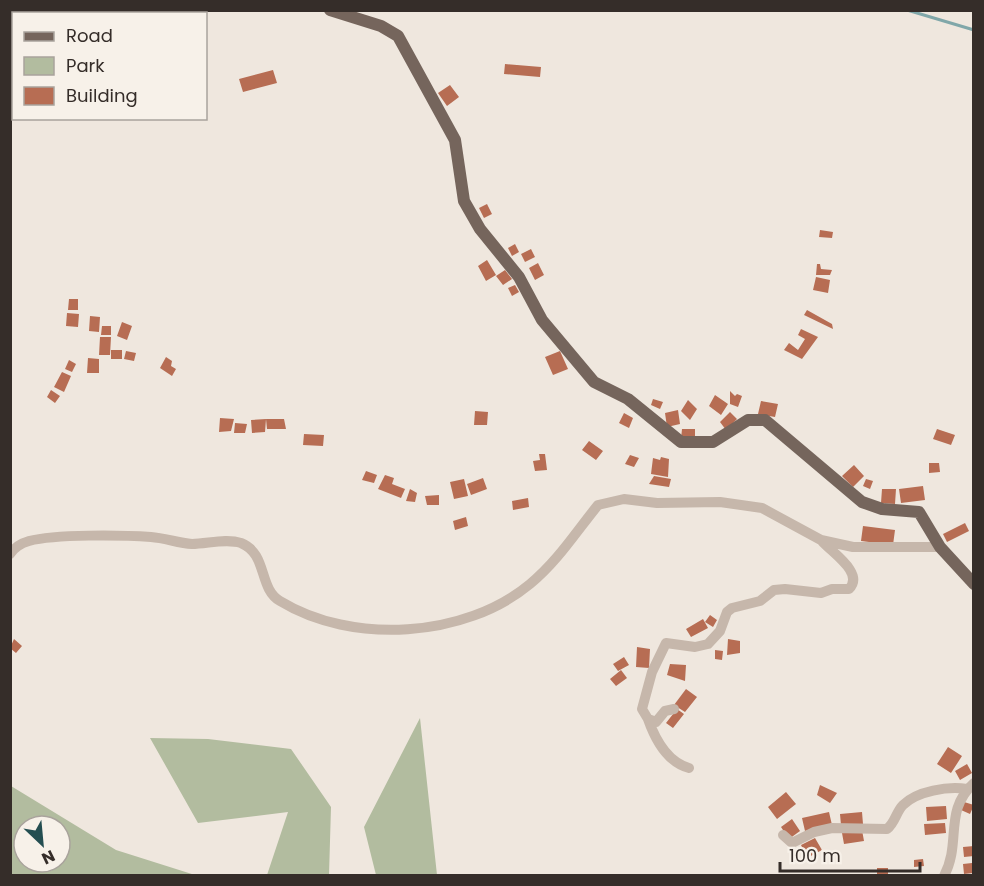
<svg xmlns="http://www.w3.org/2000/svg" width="984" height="886" viewBox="0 0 984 886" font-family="Poppins,sans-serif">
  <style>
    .green { fill: #b2bc9f; fill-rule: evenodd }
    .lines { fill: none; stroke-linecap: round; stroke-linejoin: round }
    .stream { stroke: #80a7a9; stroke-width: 3 }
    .building { fill: #b76d53 }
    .minor { stroke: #c6b7ab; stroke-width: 10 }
    .major { stroke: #75655c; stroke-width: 12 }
  </style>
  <rect width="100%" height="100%" fill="#efe7de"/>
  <path class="green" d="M420,718L437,875H376L364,827Z
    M150,738L208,739L291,749L331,807L329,875H267L288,812L198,823Z
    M11,786L116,850L195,875H11ZM24,826H60V862H24Z"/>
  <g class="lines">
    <path class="stream" d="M907,10L974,30"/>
  </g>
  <path class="building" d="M505,64L541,67L540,77L504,74Z
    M273,70L277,83L243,92L239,79Z
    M450,85L459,97L447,106L438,93Z
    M487,204L492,214L484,218L479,208Z
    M820,230L833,232L832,238L819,237Z
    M515,244L519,252L512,256L508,248Z
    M531,249L535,257L525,262L521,254Z
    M487,260L496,275L486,281L478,266Z
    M538,263L544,275L535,280L529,268Z
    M817,264H820L821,269L832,270L830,275H816Z
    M505,270L512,279L503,285L496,276Z
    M816,277L830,280L828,293L813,290Z
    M515,285L519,292L512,296L508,288Z
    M69,299H78V310H68Z
    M807,310L832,324L833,329L804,315Z
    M67,313L79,314L78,327L66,326Z
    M90,316L100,317L99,332L89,331Z
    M122,322L132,326L127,340L117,336Z
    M102,326H111V335H101Z
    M801,329L818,337L802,359L784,350L789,343L798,350L805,339L798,335Z
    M100,337H111L110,355H99Z
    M111,350H122V359H111Z
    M126,351L136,353L134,361L124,359Z
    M560,351L568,369L553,375L545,357Z
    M166,357L172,361L171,366L176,369L172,376L160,368Z
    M88,358L99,359V373H87Z
    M69,360L76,364L72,372L65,369Z
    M62,372L71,376L64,392L54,387Z
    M51,390L60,396L55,403L47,397Z
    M730,391L735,396L737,394L742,396L738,407L730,404Z
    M715,395L728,404L721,415L709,406Z
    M653,399L663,402L660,409L651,405Z
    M688,400L697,409L690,420L681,411Z
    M761,401L778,404L775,417L758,414Z
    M678,410L680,424L667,427L665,413Z
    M475,411L488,412L487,425H474Z
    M730,412L737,419L726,430L720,422Z
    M624,413L633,418L629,428L619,423Z
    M220,418L234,419L231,431L219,432Z
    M266,419H284L286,429H267Z
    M266,419L265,432L252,433L251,420Z
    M235,423L247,424L245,433H234Z
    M682,429H695V440L681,439Z
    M937,429L955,435L951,445L933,439Z
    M304,434L324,435L323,446L303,445Z
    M589,441L603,451L596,460L582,450Z
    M539,454H545L547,470L535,471L533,461L540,460Z
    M630,455L639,458L634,467L625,464Z
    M661,457L669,459L668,477L651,474L653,458L660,460Z
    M929,463H939L940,472L929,473Z
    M854,465L864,476L853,487L842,476Z
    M366,471L377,475L374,483L362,480Z
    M385,475L394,478L392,484L405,489L401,498L378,489Z
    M654,476L671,479L669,487L649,484Z
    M483,478L487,489L471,495L467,484Z
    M464,479L468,496L454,499L450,482Z
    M866,479L873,481L870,489L863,486Z
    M923,486L925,500L901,503L899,489Z
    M410,489L417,493L415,502L406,501Z
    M882,489H896L895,504L881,503Z
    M439,495V505H427L425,496Z
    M528,498L529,507L513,510L512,501Z
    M466,517L468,526L455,530L453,521Z
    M965,523L969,531L947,542L943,534Z
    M863,526L895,530L893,545L861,541Z
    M710,615L717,620L713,627L705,622Z
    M703,619L708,628L691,637L686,629Z
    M14,639L22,646L16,653L10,648Z
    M728,639L740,641V653L727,655Z
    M637,647L650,649L649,668L636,667Z
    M715,650L723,651L722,660L715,659Z
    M624,657L629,665L618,671L613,664Z
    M670,664L686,665L685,681L667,675Z
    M621,670L627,678L616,686L610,679Z
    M686,689L697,697L685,712L674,705Z
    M677,709L684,714L673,728L666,723Z
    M948,747L962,756L951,773L937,764Z
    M967,764L972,773L960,780L955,771Z
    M820,785L837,793L830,803L817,795Z
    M786,792L796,804L777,819L768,807Z
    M964,802L974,805L970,814L961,810Z
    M946,806L947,819L927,821L926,807Z
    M829,812L832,825L805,831L802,818Z
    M862,812L863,824L841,825L840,814Z
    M792,819L800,831L789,839L781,827Z
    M945,823L946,833L925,835L924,824Z
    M862,830L864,841L844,844L842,833Z
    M815,838L822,850L807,858L801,845Z
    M974,846V856L964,857L963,847Z
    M923,859L924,866L914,867V860Z
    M972,863L973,873L964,874L963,864Z
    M877,868H888V876H877Z"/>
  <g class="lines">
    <path class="minor" d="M10,554C14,548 22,543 29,541C55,534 122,535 151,537C165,538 178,543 192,544C207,544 226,538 241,543C268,554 258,588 280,601C352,645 465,638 530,584C557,562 576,532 598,505L624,499L657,503L720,502L762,508L821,540L853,547H940
      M674,709L665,711L656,722L648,719L642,709L652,672L666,643L695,647L708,644L720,631L727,612L732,608L760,601L774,590L785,589L821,593L832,589H849C865,573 831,552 822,541
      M648,719C655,739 667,762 689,768
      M783,835L792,843L814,832L832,828L887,829C895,823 896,812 903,805C917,791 948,786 967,789
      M944,876C962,842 943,811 974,783"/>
    <path class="major" d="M330,10L381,26L398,36L455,140L464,201L480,229L519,277L542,320L594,382L628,399L681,442H713L748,420H765L862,502L882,509L919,512L940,547L974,584"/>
  </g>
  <rect width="984" height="886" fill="none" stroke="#352d29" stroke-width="24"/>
  <rect x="12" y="12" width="195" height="108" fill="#f7f1e9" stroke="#a9a39c" stroke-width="1.5"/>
  <rect x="24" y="32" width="30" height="9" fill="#75655c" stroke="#a9a39c" stroke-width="1.5"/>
  <text x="66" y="42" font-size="18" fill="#352d29">Road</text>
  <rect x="24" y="57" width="30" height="18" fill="#b2bc9f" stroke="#a9a39c" stroke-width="1.5"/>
  <text x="66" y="72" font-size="18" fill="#352d29">Park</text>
  <rect x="24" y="87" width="30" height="18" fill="#b76d53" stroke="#a9a39c" stroke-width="1.5"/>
  <text x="66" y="102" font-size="18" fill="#352d29">Building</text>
  <g transform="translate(42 844) rotate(154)"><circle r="28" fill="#f7f1e9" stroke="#a9a39c" stroke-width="1.5"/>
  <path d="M0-4.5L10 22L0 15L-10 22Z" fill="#244e51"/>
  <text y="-9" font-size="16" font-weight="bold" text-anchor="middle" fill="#352d29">N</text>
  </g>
  <path d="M780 862v9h140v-9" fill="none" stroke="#352d29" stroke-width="3"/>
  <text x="789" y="862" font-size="18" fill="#352d29" stroke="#f7f1e9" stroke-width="4.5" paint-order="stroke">100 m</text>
</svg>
